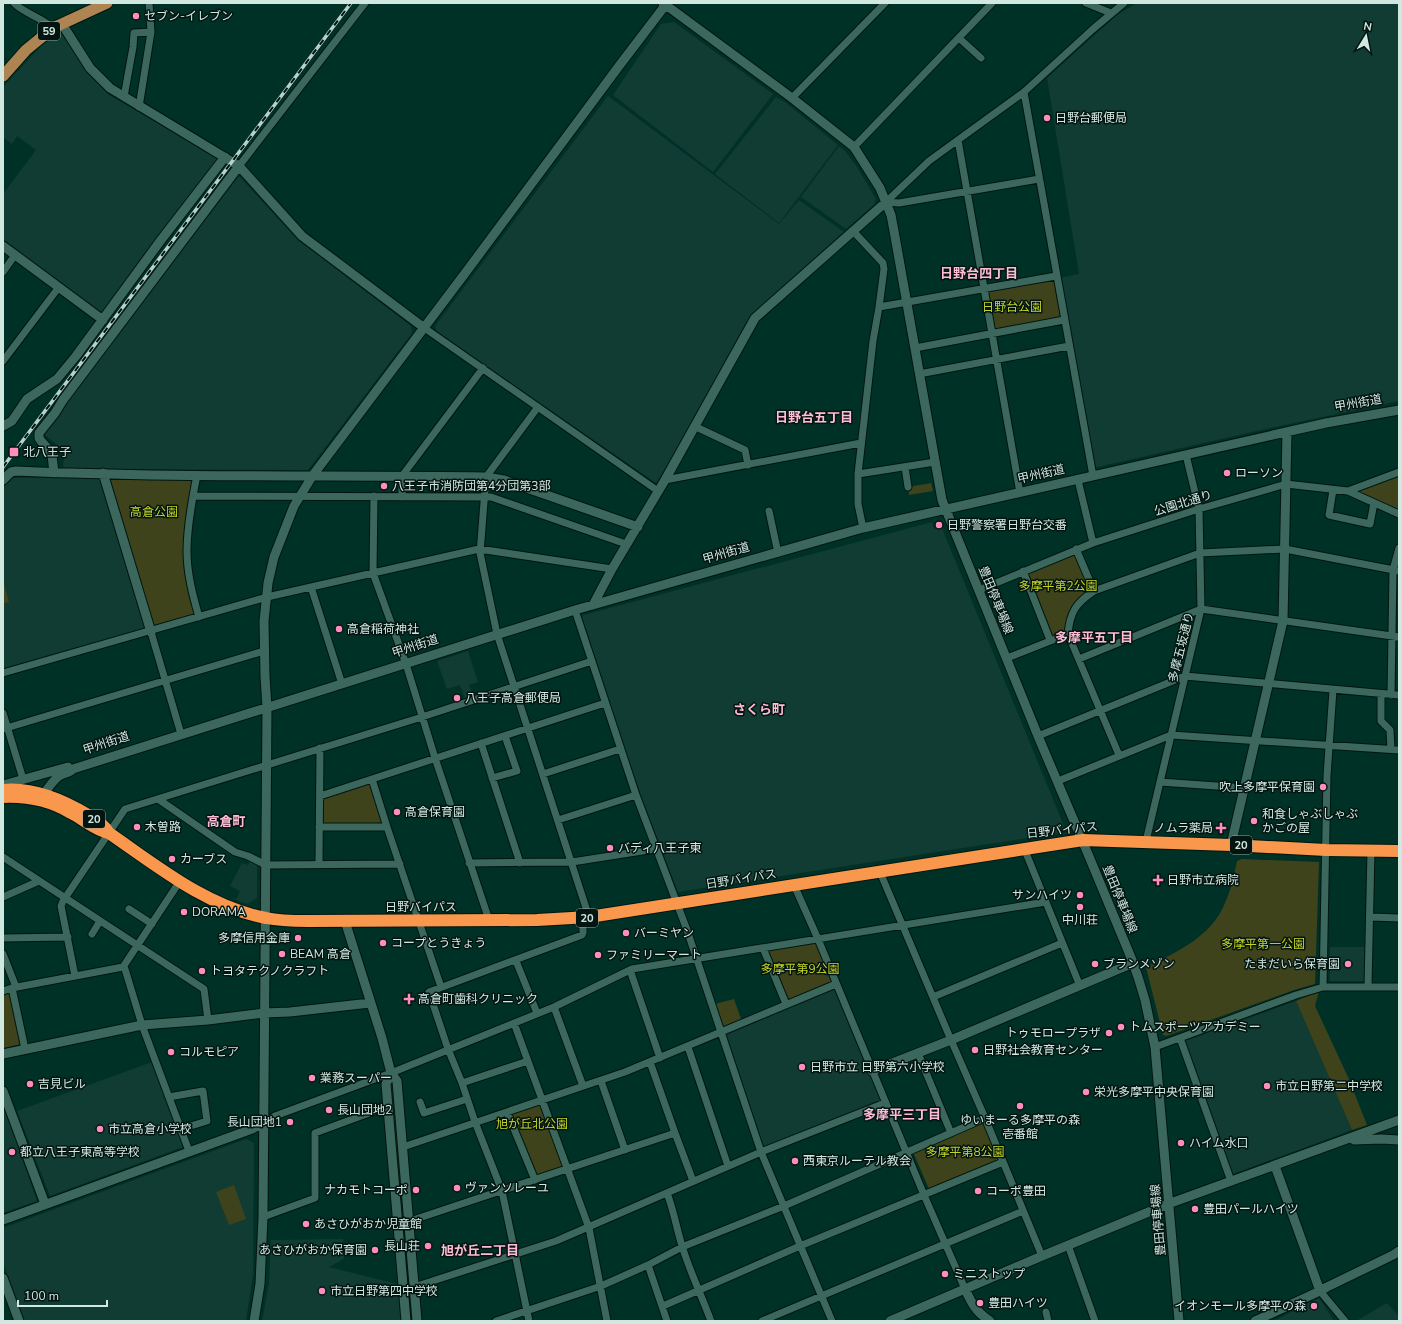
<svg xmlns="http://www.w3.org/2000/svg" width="1402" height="1324" viewBox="0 0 1402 1324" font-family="'Nunito Sans','Noto Sans JP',sans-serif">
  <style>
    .built { fill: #103c33 }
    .green { fill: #3e431c }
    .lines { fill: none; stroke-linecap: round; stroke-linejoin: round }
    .street-casing { stroke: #011610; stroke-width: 9 }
    .secondary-casing { stroke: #011610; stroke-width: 11 }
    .primary-casing { stroke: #011610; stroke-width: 13 }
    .highway-casing { stroke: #011610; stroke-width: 14 }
    .street { stroke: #3b675c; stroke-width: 7 }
    .secondary { stroke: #3b675c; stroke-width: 9 }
    .primary { stroke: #ad8452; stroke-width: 11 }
    .highway { stroke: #f9974c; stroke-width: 12 }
    .rail-casing { stroke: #b8d2cb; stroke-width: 3.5 }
    .rail { stroke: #041511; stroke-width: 2; stroke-dasharray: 6; stroke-linecap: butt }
    .poi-dot { fill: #fe8ebb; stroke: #041511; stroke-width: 1.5 }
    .labels { text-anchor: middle; stroke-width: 3; stroke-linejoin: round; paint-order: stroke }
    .shield { fill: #041511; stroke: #94a9a3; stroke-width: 1 }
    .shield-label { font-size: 11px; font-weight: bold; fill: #d1e8e1 }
    .poi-label { font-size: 12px; fill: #d1e8e1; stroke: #041511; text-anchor: start }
    .park-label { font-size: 12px; fill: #c4d527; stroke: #041511 }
    .street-label { font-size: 12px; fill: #d1e8e1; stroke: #041511 }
    .neighbourhood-label { font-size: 13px; font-weight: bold; fill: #febdd5; stroke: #041511 }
  </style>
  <rect width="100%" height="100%" fill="#003127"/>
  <path class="built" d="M1137,3H1399V401L1261,430L1093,468L1059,278L1079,274L1047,78L1117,15Z
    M674,22L773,94L713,172L613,95L661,24Z
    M61,34L68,42L86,70L109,95L219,158L156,239L102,315L3,240V194L36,150L17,136L12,144L3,137V87L43,44Z
    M608,96L779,224L799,200L844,232L750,316L672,459L656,483L437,332L435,326Z
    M776,97L785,102L838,145L779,223L715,174Z
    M839,146L845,151L857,167L876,199L874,205L846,229L801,197Z
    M239,176L298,240L411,326L412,333L308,470L63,469L64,454L61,448L45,435L46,431L67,401Z
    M100,477L146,629L3,670V488L11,478Z
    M932,522L934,529L942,528L1064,826L1060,833L678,892L634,778L580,616Z
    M468,651L478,682L469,685L474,699L466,702L460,685L447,689L437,661Z
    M250,860L255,863L257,866V898L247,904L236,900L240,891L230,886L242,863L248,865Z
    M1330,947H1365V981H1330Z
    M836,984L885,1103L761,1152L721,1032Z
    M1296,1001L1352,1130L1233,1174L1185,1041Z
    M152,1062L183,1147L50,1196L17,1111Z
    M3,1103L37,1201L3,1213Z
    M246,1139L254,1143L253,1274L246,1321H24L3,1263V1228Z
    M343,1239L344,1259L329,1267L401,1285L403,1321H262L269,1283L271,1240Z
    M1319,1298L1334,1321H1274L1289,1313Z
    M1387,1303L1399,1316V1321H1356Z"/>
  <path class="green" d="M1053,276L1061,321L992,333L984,289Z
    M1399,475V510L1354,491Z
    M110,478L193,479C189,504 184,528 184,553C184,574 189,595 195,615L154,626Z
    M931,483L933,491L909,495L908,487Z
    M1076,549L1094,591L1075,608L1068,634L1050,640L1023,571Z
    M3,580L9,602L3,604Z
    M372,779L387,827H319L320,796Z
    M1242,859L1319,862L1315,984L1294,990L1166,1036L1163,1035L1146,967C1176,953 1212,936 1225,903C1231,890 1234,875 1237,861Z
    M813,943L817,944L832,981L830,984L791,1000L786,999L768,952L769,950Z
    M1319,991L1315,1006L1348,1077L1367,1125L1352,1130L1296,1001Z
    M10,992L21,1044L3,1048V995Z
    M734,999L741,1019L723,1028L715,1004Z
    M391,1073L397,1081L417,1321H406L386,1084Z
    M542,1100L567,1169L535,1180L507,1112Z
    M983,1123L1000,1161L929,1189L913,1152Z
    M234,1185L246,1219L229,1225L216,1192Z"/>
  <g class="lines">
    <defs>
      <path id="street" d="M14,3C25,14 41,17 53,28
        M1086,3L1111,13
        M959,38L981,58
        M1024,92L1093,476
        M124,97L133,47L134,33L151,32
        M792,98L885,3
        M139,107L151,32L149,3
        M958,140L1020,493
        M854,147L992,3
        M239,166L365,3
        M886,202L929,161L1024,92L1093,29L1124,3
        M886,202L899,203L1039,179
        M853,231L883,263L884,269L879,307L873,341L858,474V504L863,528
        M3,272L15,255
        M879,307L1056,276
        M423,327L658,491
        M915,348L1064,320
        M3,361L59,287
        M919,374L1069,346
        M538,407L486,477L480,553L497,634L589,917
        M694,426L745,450L748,465
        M905,467L908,487
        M858,474L935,462
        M197,475C192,500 187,526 187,551C187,574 193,596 199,617
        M665,480L861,443
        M1078,480L1093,543
        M1333,490L1329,515L1370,524L1374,503
        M1348,491L1399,472
        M193,496L491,497L626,544
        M374,496L373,573L406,664L435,758L489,920
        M402,497V476L483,368
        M769,511L778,553
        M1076,549L1094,591
        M1023,571L1050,640
        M311,587L342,684
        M979,590L1093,543L1199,509L1286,484L1348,491L1399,514
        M575,610L636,795L687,930L761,1152L832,1321
        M151,632L181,734
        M1007,658L1068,634
        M1079,659L1201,609L1399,637
        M3,673L267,597L479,549L612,569
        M1381,694V721L1390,730L1391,749
        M1391,695L1393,570L1399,548
        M3,713L23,779
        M3,729L264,651
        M1038,736L1185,676L1399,695
        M481,743L520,863
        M1119,755L1068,634C1070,612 1076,603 1094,591L1200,553L1285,549L1399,571
        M543,774L620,749
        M492,778L517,771L505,736
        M372,779L387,827L441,987
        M1058,781L1171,735L1399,750
        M1160,782L1245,788
        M320,796L605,703
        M158,799L235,852L248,856L266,865L400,864
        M558,820L636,795
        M319,827H387
        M1146,841L1201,609L1199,509L1186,455
        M1024,848L1080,986
        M3,857L204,989L208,1020
        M469,863L572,862L655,849
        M319,864L320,748
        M880,872L951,1040L985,1118L1042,1256
        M794,885L818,939L924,1195L965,1289
        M3,897L39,881
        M129,909L152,924
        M1370,917L1399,918
        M92,934L100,921
        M3,938L68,937
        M763,948L786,1004
        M3,954L16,987
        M516,961L537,1013
        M123,967L125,969L142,1025L189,1151
        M123,967L180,881
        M630,970L660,1058
        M75,976L61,906L63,901L125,809L422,717L592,661
        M1368,986L1371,850
        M1323,987L1327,776L1333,690
        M12,988L25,1049
        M3,991L12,988L123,967
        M933,997L1062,943
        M554,1007L583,1086
        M514,1023L589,1228L607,1321
        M1180,1038L1231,1181
        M688,1047L728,1166
        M1155,1047L1296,995L1323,987H1399
        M918,1053L951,1133
        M650,1062L675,1133L693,1181
        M601,1081L625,1150
        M462,1083L528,1061
        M169,1097L203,1091L207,1121L181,1129
        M420,1102L424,1113L467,1099
        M507,1112L535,1180
        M263,1123L275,1116L391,1073L554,1007L632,969L1046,902
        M403,1147L625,1072L836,984
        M667,1193C674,1211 677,1231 683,1249C691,1274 702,1297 711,1321
        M263,1217L315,1198V1133L388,1106
        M398,1225L675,1133
        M1068,1245L1095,1321
        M648,1265L667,1321
        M414,1287L556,1241L761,1152L885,1103
        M1320,1291L1345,1321
        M663,1306L800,1246L1003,1162
        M1046,1312L1048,1321
        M496,1321L601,1286L648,1265L682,1247L784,1206L985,1118
        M529,1321L502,1191L475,1122L462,1083L448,1049L429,992L582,935L583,933V918
        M762,1321L1023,1211"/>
      <path id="secondary" d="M663,3L792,98L854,147L880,188L891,215L894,231L942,500L1038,736L1088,854L1132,960L1138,977L1145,1000L1155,1047L1179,1321
        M62,24L90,68L110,88L239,166L302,236L423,327
        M3,246L103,320
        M3,426L12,421L27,399L57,379L76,356L161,240L225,157
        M54,473L52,455L50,451L41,441L39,438V433L55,413L63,400L239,166
        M103,473L151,632
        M3,480L11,472L16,471C172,478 330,475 486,477L504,480L638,527
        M593,605L612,569L665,480L755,318L886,202
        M3,785L68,767
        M41,799C46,791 51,782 59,776C64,773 69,773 73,769L575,610L863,528L1326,423L1399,410
        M1231,845L1283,621L1287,432
        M345,921L382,1038L391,1073L397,1081L417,1321
        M3,1054L142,1025L208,1020L264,1013L290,1012L370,1003
        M872,1071L951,1040L1133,963
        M391,1073L386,1084L406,1321
        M3,1091L45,1204
        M1354,1140L1381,1139L1399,1140
        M1275,1166L1320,1291
        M3,1220L252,1129L263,1123
        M3,1278L19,1321
        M965,1289C972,1304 976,1312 990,1321
        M254,1321L260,1284L263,1217L267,708L265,676L264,621L268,583L274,557L294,506L313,475L359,414L466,272L619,66L667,3
        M890,1321L1042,1256L1168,1204L1399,1120
        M1255,1321L1320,1291L1327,1287L1393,1255L1399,1251"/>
      <path id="primary" d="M3,76L26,50L53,28L107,3"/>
      <path id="highway" d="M3,790C33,787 63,800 88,815C96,820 104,824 109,833C96,831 83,819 71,813C51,801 26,796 3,797
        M109,833C157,866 207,907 266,918C280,921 294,921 308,921L537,920L589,917L1083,840L1231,845L1326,850L1399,851"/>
    </defs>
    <use href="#street" class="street-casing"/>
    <use href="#secondary" class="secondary-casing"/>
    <use href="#primary" class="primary-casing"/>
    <use href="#highway" class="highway-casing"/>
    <use href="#street" class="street"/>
    <use href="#secondary" class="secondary"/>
    <use href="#primary" class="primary"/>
    <use href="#highway" class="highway"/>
    <defs>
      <path id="rail" d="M3,467L351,3"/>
    </defs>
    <use href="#rail" class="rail-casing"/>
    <use href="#rail" class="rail"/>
  </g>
  <g class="poi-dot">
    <circle cx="136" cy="16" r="4"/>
    <circle cx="1047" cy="118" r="4"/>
    <rect x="9" y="447" width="10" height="10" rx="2"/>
    <circle cx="1227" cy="473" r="4"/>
    <circle cx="384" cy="486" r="4"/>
    <circle cx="939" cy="525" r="4"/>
    <circle cx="339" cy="629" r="4"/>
    <circle cx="457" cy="698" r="4"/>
    <circle cx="1323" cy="787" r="4"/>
    <circle cx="397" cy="812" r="4"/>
    <circle cx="1254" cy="821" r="4"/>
    <circle cx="137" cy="827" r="4"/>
    <path d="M1219 822h4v4h4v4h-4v4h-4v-4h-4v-4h4z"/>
    <circle cx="610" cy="848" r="4"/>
    <circle cx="172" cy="859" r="4"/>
    <path d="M1156 874h4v4h4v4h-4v4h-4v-4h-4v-4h4z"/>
    <circle cx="1080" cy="895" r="4"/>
    <circle cx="1080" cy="907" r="4"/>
    <circle cx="184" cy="912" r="4"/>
    <circle cx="626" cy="933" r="4"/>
    <circle cx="298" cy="938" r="4"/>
    <circle cx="383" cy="943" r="4"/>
    <circle cx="282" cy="954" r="4"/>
    <circle cx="598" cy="955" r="4"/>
    <circle cx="1095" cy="964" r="4"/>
    <circle cx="1348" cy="964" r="4"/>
    <circle cx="202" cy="971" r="4"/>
    <path d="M407 993h4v4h4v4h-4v4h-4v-4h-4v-4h4z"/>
    <circle cx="1121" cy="1027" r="4"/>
    <circle cx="1109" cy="1033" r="4"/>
    <circle cx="975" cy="1050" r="4"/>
    <circle cx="171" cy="1052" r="4"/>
    <circle cx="802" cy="1067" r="4"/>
    <circle cx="312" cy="1078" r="4"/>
    <circle cx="30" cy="1084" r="4"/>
    <circle cx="1267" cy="1086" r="4"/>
    <circle cx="1086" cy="1092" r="4"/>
    <circle cx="1020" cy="1106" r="4"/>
    <circle cx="329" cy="1110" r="4"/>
    <circle cx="290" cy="1122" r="4"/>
    <circle cx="100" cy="1129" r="4"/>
    <circle cx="1181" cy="1143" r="4"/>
    <circle cx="12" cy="1152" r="4"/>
    <circle cx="795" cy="1161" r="4"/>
    <circle cx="457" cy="1188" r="4"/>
    <circle cx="416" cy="1190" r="4"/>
    <circle cx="978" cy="1191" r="4"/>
    <circle cx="1195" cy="1209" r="4"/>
    <circle cx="306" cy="1224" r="4"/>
    <circle cx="428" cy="1246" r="4"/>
    <circle cx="375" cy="1250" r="4"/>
    <circle cx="945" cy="1274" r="4"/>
    <circle cx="322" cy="1291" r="4"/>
    <circle cx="980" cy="1303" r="4"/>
    <circle cx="1314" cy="1306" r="4"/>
  </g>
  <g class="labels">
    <g class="shield">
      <rect x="38" y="22" width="22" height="18" rx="3"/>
      <rect x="83" y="810" width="22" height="18" rx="3"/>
      <rect x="1230" y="836" width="22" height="18" rx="3"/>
      <rect x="576" y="909" width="22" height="18" rx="3"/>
    </g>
    <g class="shield-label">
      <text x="49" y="35">59</text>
      <text x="94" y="823">20</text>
      <text x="1241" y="849">20</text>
      <text x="587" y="922">20</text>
    </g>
    <g class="poi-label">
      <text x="144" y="20">セブン-イレブン</text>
      <text x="1055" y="122">日野台郵便局</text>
      <text x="23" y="456">北八王子</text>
      <text x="1235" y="477">ローソン</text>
      <text x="392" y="490">八王子市消防団第4分団第3部</text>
      <text x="947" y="529">日野警察署日野台交番</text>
      <text x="347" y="633">高倉稲荷神社</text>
      <text x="465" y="702">八王子高倉郵便局</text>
      <text x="1315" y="791" text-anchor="end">吹上多摩平保育園</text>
      <text x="405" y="816">高倉保育園</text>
      <text x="1262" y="818">和食しゃぶしゃぶ<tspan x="1262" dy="14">かごの屋</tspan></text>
      <text x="145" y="831">木曽路</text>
      <text x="1213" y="832" text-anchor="end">ノムラ薬局</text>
      <text x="618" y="852">バディ八王子東</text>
      <text x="180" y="863">カーブス</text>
      <text x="1167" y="884">日野市立病院</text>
      <text x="1072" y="899" text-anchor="end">サンハイツ</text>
      <text x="192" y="916">DORAMA</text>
      <text x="1080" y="924" text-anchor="middle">中川荘</text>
      <text x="634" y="937">バーミヤン</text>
      <text x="290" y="942" text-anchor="end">多摩信用金庫</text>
      <text x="391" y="947">コープとうきょう</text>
      <text x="290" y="958">BEAM 高倉</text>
      <text x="606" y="959">ファミリーマート</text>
      <text x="1103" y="968">ブランメゾン</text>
      <text x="1340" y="968" text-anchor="end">たまだいら保育園</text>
      <text x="210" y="975">トヨタテクノクラフト</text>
      <text x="418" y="1003">高倉町歯科クリニック</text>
      <text x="1129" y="1031">トムスポーツアカデミー</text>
      <text x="1101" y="1037" text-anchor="end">トゥモロープラザ</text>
      <text x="983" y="1054">日野社会教育センター</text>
      <text x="179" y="1056">コルモピア</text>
      <text x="810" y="1071">日野市立 日野第六小学校</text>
      <text x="320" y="1082">業務スーパー</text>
      <text x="38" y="1088">吉見ビル</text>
      <text x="1275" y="1090">市立日野第二中学校</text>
      <text x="1094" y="1096">栄光多摩平中央保育園</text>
      <text x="337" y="1114">長山団地2</text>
      <text x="1020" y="1124" text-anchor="middle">ゆいまーる多摩平の森<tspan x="1020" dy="14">壱番館</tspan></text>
      <text x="282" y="1126" text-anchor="end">長山団地1</text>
      <text x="108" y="1133">市立高倉小学校</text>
      <text x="1189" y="1147">ハイム水口</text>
      <text x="20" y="1156">都立八王子東高等学校</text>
      <text x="803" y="1165">西東京ルーテル教会</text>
      <text x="465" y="1192">ヴァンソレーユ</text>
      <text x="408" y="1194" text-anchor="end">ナカモトコーポ</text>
      <text x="986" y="1195">コーポ豊田</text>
      <text x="1203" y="1213">豊田パールハイツ</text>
      <text x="314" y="1228">あさひがおか児童館</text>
      <text x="420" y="1250" text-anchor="end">長山荘</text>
      <text x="367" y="1254" text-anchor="end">あさひがおか保育園</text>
      <text x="953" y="1278">ミニストップ</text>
      <text x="330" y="1295">市立日野第四中学校</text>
      <text x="988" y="1307">豊田ハイツ</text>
      <text x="1306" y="1310" text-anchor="end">イオンモール多摩平の森</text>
    </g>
    <g class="park-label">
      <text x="1012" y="311">日野台公園</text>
      <text x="154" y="516">高倉公園</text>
      <text x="1058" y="590">多摩平第2公園</text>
      <text x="1263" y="948">多摩平第一公園</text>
      <text x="800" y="973">多摩平第9公園</text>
      <text x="532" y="1128">旭が丘北公園</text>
      <text x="965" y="1156">多摩平第8公園</text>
    </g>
    <g class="street-label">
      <text transform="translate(1358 403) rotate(-10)" y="4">甲州街道</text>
      <text transform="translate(1041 474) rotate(-13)" y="4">甲州街道</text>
      <text transform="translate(1183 503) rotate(-17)" y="4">公園北通り</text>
      <text transform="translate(726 553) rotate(-16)" y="4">甲州街道</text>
      <text transform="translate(996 600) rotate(68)" y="4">豊田停車場線</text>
      <text transform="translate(415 646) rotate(-18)" y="4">甲州街道</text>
      <text transform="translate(1181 647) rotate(-76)" y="4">多摩五坂通り</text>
      <text transform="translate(106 743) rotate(-18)" y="4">甲州街道</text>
      <text transform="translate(1062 830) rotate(-6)" y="4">日野バイパス</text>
      <text transform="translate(741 879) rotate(-9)" y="4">日野バイパス</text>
      <text transform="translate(1120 899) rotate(68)" y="4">豊田停車場線</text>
      <text x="421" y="911">日野バイパス</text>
      <text transform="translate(1158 1220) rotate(-95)" y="4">豊田停車場線</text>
    </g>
    <g class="neighbourhood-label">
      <text x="979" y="278">日野台四丁目</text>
      <text x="814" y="422">日野台五丁目</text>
      <text x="1094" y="642">多摩平五丁目</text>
      <text x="759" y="714">さくら町</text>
      <text x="226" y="826">高倉町</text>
      <text x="902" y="1119">多摩平三丁目</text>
      <text x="480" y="1255">旭が丘二丁目</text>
    </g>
  </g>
  <rect width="1402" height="1324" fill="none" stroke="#d1e8e1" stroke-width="8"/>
  <g transform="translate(1366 36) rotate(10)" stroke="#041511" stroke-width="3" paint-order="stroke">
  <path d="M0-3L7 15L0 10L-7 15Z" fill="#d1e8e1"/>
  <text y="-6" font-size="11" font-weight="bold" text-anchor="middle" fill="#d1e8e1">N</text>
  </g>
  <path d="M18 1300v6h89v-6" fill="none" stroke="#d1e8e1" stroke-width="2"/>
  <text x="24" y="1300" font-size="12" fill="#d1e8e1" stroke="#041511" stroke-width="3" paint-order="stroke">100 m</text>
</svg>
